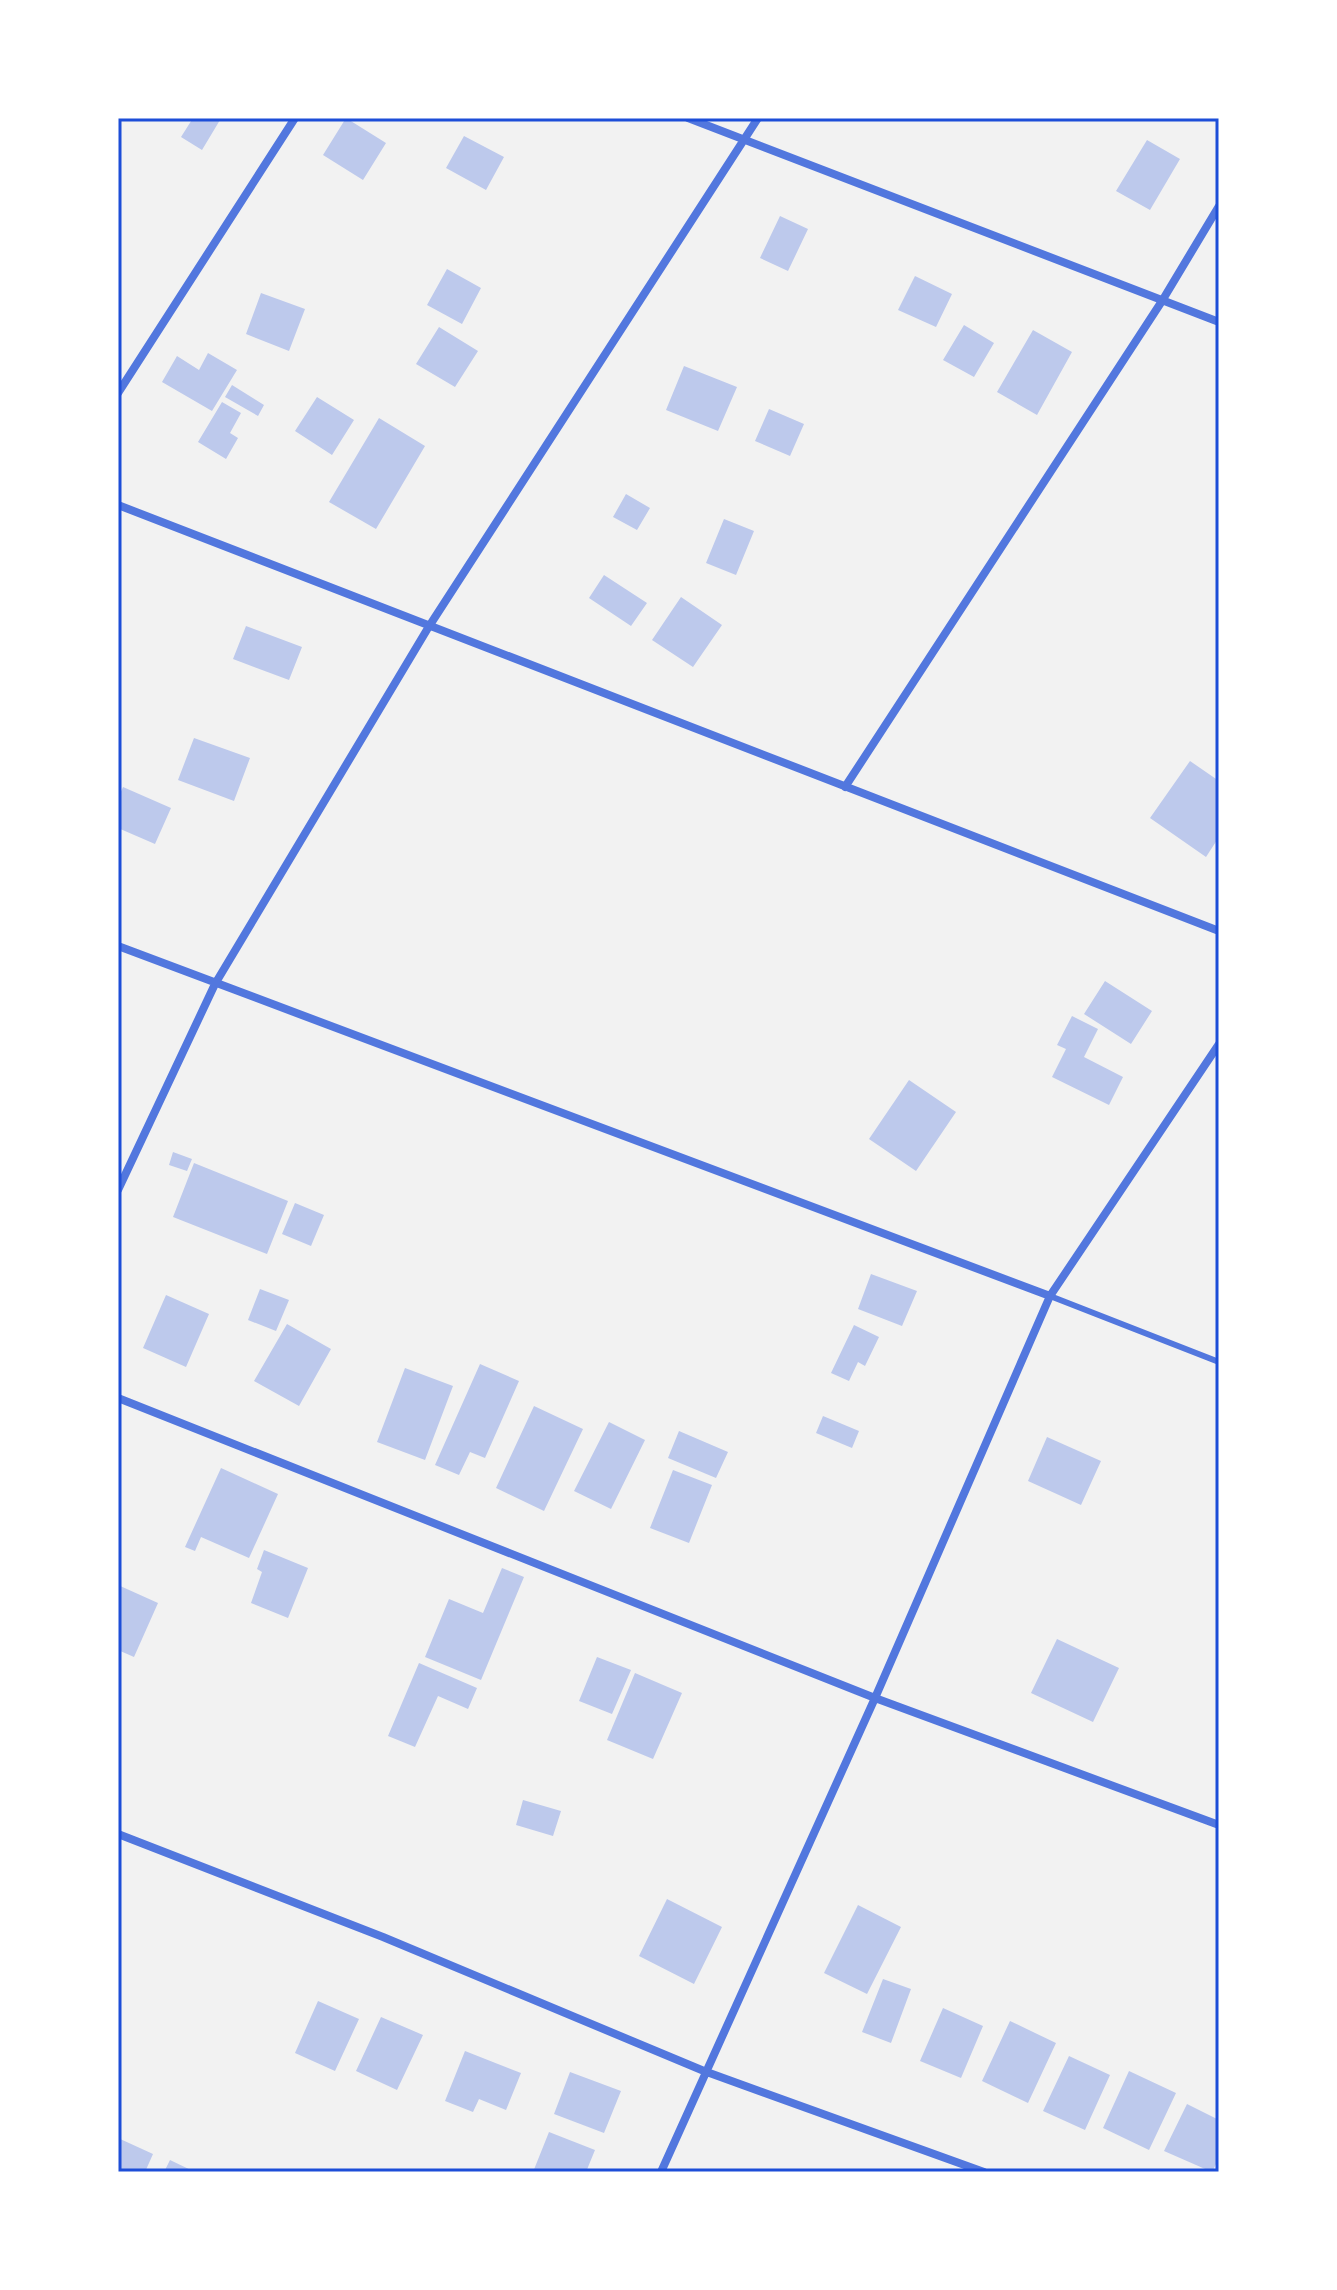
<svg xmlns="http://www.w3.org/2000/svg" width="1337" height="2290" viewBox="0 0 1337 2290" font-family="'Times New Roman',serif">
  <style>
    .building { fill: #bdc9ec }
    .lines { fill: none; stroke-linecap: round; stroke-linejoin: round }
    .service { stroke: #5277de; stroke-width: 6 }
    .minor { stroke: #5277de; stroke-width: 8 }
    .neatline { fill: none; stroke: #1d4ed8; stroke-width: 3 }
  </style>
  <rect width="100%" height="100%" fill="#f2f2f2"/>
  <path class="building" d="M193,118L220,120L202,150L181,137Z
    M346,118L386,143L363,180L323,155Z
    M464,136L504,157L486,190L446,168Z
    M1147,140L1180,159L1150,210L1116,191Z
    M780,216L808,229L788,271L760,258Z
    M447,269L481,288L462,324L427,305Z
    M915,276L952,294L936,327L898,310Z
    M261,293L305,309L289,351L246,334Z
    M964,325L994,343L974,377L943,360Z
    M439,327L478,351L455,387L416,364Z
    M1033,330L1072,352L1037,415L997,392Z
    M208,353L237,370L212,411L162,382L177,356L199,370Z
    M684,366L737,387L718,431L666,410Z
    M232,385L264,405L258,416L225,397Z
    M317,397L354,420L332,455L295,431Z
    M222,402L241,413L230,433L238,438L226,459L198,442Z
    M769,409L804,424L790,456L755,441Z
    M379,418L425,446L376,529L329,502Z
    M626,494L650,508L637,530L613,517Z
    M724,519L754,531L736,575L706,563Z
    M604,575L647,603L631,626L589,598Z
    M681,597L722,625L693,667L652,640Z
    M246,626L302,647L289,680L233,659Z
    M194,738L250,758L234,801L178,780Z
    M1190,761L1219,781V837L1206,857L1150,818Z
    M123,787L171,808L155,844L118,828V798Z
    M1105,981L1152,1011L1131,1044L1084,1014Z
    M1072,1016L1098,1029L1084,1057L1123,1077L1109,1105L1052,1077L1066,1049L1057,1045Z
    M909,1080L956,1112L916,1171L869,1139Z
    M173,1152L192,1159L187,1171L169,1165Z
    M194,1163L288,1201L267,1254L173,1217Z
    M295,1203L324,1215L311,1246L282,1234Z
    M871,1274L917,1291L902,1326L858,1309Z
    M260,1289L289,1300L276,1331L248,1320Z
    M166,1295L209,1314L186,1367L143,1348Z
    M287,1324L331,1349L299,1406L254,1381Z
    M854,1325L879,1337L865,1366L858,1362L849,1381L831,1373Z
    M480,1364L519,1381L485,1458L470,1452L459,1475L435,1465Z
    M405,1368L453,1386L425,1460L377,1442Z
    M534,1406L583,1429L544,1511L496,1488Z
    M823,1416L859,1431L852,1448L816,1433Z
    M609,1422L645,1440L611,1509L574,1491Z
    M679,1431L728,1452L716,1478L668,1458Z
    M1047,1437L1101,1461L1081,1505L1028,1481Z
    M221,1468L278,1494L249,1558L201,1537L195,1551L185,1547Z
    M673,1470L712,1485L689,1543L650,1528Z
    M264,1550L308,1568L288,1618L251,1603L262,1572L257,1569Z
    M502,1568L524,1577L481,1680L425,1657L449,1599L483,1613Z
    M118,1585L158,1603L134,1657L118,1650Z
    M1057,1639L1119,1668L1093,1722L1031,1693Z
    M597,1657L631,1670L612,1714L579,1701Z
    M419,1663L477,1688L468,1709L438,1696L415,1747L388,1736Z
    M635,1673L682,1693L653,1759L607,1740Z
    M523,1800L561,1811L553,1836L516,1825Z
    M667,1899L722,1927L694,1984L639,1956Z
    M858,1905L901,1927L867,1994L824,1973Z
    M883,1979L911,1989L891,2043L862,2032Z
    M318,2001L359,2019L335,2071L295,2053Z
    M943,2008L983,2026L961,2078L920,2061Z
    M381,2017L423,2035L397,2090L356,2071Z
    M1010,2021L1056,2043L1028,2103L982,2081Z
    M465,2051L521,2073L506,2110L479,2099L473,2112L445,2101Z
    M1069,2056L1110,2075L1085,2130L1043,2111Z
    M1129,2071L1176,2093L1149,2150L1103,2128Z
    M570,2072L621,2091L604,2133L554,2114Z
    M1187,2104L1219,2120V2158L1212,2172L1164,2151Z
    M549,2132L595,2150L586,2172H533Z
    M118,2138L153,2154L145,2172H118Z
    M170,2160L195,2172H164Z"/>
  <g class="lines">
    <path class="service" d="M1050,1296L1219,1362"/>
    <path class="minor" d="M688,118L1219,322
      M118,393L295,118
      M118,505L1219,931
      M845,787L1162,301L1219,206
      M118,946L1050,1296
      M118,1190L215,984L428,628L758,118
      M118,1398L875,1698L1219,1825
      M118,1834L383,1937L704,2071L984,2172
      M661,2172L875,1698L1050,1296L1219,1044"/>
  </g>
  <rect width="1337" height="2290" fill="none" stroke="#ffffff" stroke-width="240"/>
  <rect x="120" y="120" width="1097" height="2050" class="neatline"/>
</svg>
